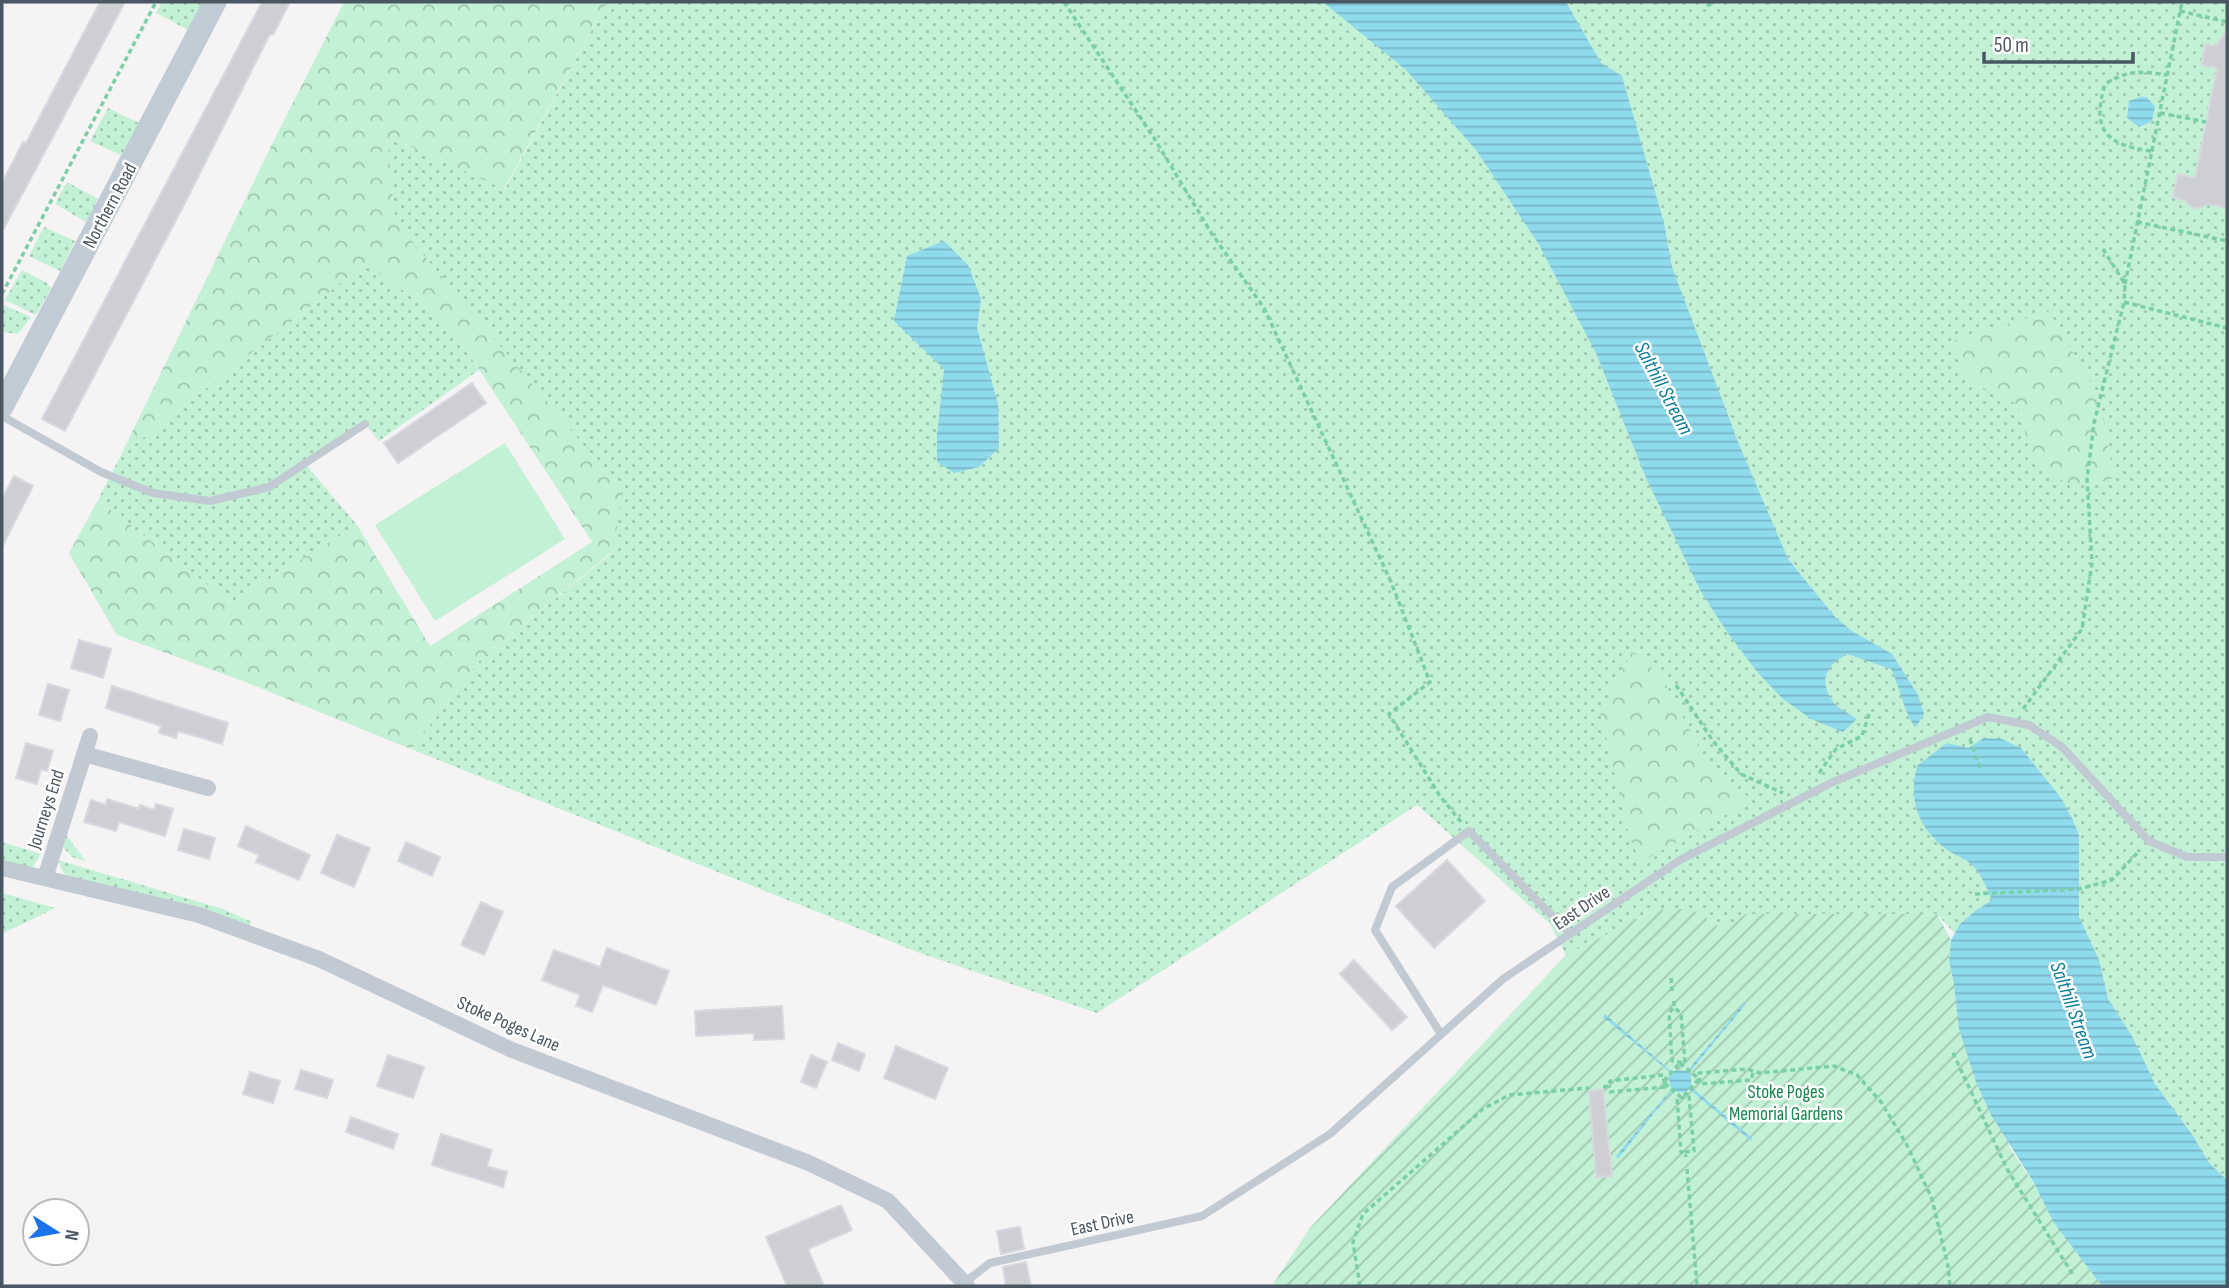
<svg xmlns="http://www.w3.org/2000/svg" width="2229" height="1288" viewBox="0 0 2229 1288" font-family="'Sofia Sans Condensed',sans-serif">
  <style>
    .grass { fill: url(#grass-dots) }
    .forest { fill: url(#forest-crowns) }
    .garden { fill: url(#garden-furrows) }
    .pitch { fill: #c3f1d5 }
    .water { fill: url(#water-rules) }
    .building { fill: #cdcfd5; stroke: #d7d9de; stroke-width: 2 }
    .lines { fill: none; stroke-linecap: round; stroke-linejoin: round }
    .path { stroke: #7ad0a6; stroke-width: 3.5; stroke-dasharray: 5 3.5; stroke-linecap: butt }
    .lane { stroke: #c1cad2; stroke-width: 8 }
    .street { stroke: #c1cad2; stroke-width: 16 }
    .secondary { stroke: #c1cbd6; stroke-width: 23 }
    .labels { text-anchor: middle; stroke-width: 5; stroke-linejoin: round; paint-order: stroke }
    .street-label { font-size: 19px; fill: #4a5661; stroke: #fff }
    .park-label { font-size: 19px; fill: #17864f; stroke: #fff }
    .water-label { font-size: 21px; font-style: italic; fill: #0c7c9b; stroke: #fff }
  </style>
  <defs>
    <pattern id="grass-dots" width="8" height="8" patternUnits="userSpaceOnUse" patternTransform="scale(1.75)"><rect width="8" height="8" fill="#c3f1d5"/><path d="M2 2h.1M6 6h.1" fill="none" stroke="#a0c6b0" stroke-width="1.8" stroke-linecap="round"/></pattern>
    <pattern id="forest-crowns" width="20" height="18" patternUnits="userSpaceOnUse" patternTransform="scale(1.75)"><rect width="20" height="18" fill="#c3f1d5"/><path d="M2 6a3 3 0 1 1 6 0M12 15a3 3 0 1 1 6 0" fill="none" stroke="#a0c6b0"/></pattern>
    <pattern id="garden-furrows" width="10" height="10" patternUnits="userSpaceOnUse" patternTransform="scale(1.75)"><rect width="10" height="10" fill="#c3f1d5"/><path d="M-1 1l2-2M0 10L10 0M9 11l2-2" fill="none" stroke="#a0c6b0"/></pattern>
    <pattern id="water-rules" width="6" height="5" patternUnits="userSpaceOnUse" patternTransform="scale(1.75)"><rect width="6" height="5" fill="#90daee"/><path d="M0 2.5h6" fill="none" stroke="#78b4c4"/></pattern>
  </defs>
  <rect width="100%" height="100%" fill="#f5f3f3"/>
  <path class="grass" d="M162,2H204L188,30L156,13Z
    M607,2H2227V1227L2206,1209L1937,914H1747L1730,926L1709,925L1651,912L1566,955L1550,924L1417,805L1097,1013L917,952L411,749L480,660L613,552L486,331L395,221L387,136L505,189Z
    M108,108L139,123L117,169L114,167L121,155L90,141Z
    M67,182L98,199L88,223L55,204Z
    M44,227L75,241L60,271L29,256Z
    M365,264L448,322L479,370L379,441L365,424L306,465L357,525L231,603L98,500L121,455Z
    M22,270L47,283L51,288L36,315L5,300Z
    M3,305L31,317L18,334L2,332Z
    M65,834L86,861L72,857L63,847Z
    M2,842L41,854L32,868L2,866Z
    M58,860L223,909L252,922L247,928L71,880L63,872Z
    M2,893L55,908L2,934Z"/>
  <path class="forest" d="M344,2H607L504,189L387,136L395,221L623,492L613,551L480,660L411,749L248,683L117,635L69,553L98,500L231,603L357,525L430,646L592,542L448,322L365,264L121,455L272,144Z
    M2049,311L2100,398L2114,478L2072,487L2033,461L2017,404L1968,381L1949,342Z
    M1632,652L1661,675L1707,763L1752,800L1641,862L1630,839L1600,712Z"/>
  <path class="garden" d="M1673,908L1705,913L1709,925L1730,926L1746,914H1937L1951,940L1949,962L1954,984L2010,1148L2102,1286H1272L1310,1228L1566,955L1651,912Z"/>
  <path class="pitch" d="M505,443L565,539L435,621L375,525Z"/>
  <path class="water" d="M1323,2H1566L1601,63L1622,76L1664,223L1672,267L1738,442L1788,559L1835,617L1852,631L1892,654L1918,695L1924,714L1916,727C1904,715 1900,686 1891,669L1847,654C1829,664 1818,677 1831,699C1835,707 1850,714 1857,719L1843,732L1811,719L1783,699L1758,673L1727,632L1700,590L1646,478L1596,353L1538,243L1476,150L1406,70Z
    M2140,97H2146L2155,106L2152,121L2139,127L2127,118L2129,101Z
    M944,241L968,265L981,299L977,328L998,404L999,448L979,467L954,473L937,462V435L944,369L894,321L907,256Z
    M1984,738L2002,739L2021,748L2061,798L2072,818L2079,835V917L2099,960L2108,999L2132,1036L2155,1084L2193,1136L2209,1163L2227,1180V1286H2102L2054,1223L2034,1183L1991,1115L1976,1082L1959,1029L1954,984L1949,961L1951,940L1960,924L1975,911L1992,900C1987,889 1982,875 1973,866C1966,858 1953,855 1945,848C1918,828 1907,797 1918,765L1947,743L1968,748Z
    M1744,1003L1746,1004L1689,1073L1691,1075V1087L1752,1138L1751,1141L1689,1089L1686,1092H1677L1673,1089L1618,1159L1616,1156L1672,1088L1670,1086L1669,1076L1671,1073L1603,1017L1605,1014L1673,1073L1675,1070L1687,1071Z"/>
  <path class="building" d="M100,2H125L2,232V183L23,142L26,143Z
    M262,2H290L273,35L270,34L183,207L65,431L42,419Z
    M2227,30V208L2208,204L2197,209L2190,206L2184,200L2173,197L2178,174L2195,178L2217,68L2201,65L2206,44L2216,46Z
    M472,383L486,403L398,463L384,443Z
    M14,476L33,486L2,547V499Z
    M79,640L111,649L103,678L71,668Z
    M48,684L69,690L60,721L39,715Z
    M112,686L228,723L222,744L178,731L176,738L159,733L161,726L106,708Z
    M26,743L53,751L47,771L41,769L37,784L16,778Z
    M107,799L139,809L140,805L154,810L156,804L173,809L165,836L119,822L116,831L84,822L91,800L106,805Z
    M246,826L310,855L299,880L256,862L259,855L238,846Z
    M184,829L215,838L209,859L178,850Z
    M337,835L370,848L354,887L321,873Z
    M406,842L440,857L432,876L398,861Z
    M1447,860L1485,901L1434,948L1396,906Z
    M481,902L503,912L484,955L461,945Z
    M607,948L669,971L656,1005L603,985L592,1012L576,1006L580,995L542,980L554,950L600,967Z
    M1354,960L1407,1017L1392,1030L1340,974Z
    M782,1006L784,1039L754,1040V1033L696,1036L695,1011Z
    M838,1043L865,1054L859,1071L832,1060Z
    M896,1046L948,1068L935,1099L884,1078Z
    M388,1055L424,1067L413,1098L377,1086Z
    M811,1055L827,1062L816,1088L801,1082Z
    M301,1070L333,1080L327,1098L295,1089Z
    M250,1072L280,1081L273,1103L243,1094Z
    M1603,1089L1612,1176L1596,1177L1589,1091Z
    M351,1117L398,1134L393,1149L346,1132Z
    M441,1134L492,1150L487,1166L507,1172L503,1187L432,1165Z
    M841,1205L852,1230L808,1249L824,1286H787L766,1237Z
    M1020,1227L1024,1249L1001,1254L997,1231Z
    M1026,1262L1031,1286H1006L1003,1267Z"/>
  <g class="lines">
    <path class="path" d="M1064,2L1154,138L1212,234L1264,308L1391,582L1430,682L1389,714L1440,796L1461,822
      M1707,6L1714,2
      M2180,11L2227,22
      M2160,113L2206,122
      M2151,151C2106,145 2091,130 2105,84C2128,70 2140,71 2167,75
      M2137,222L2227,241
      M2103,249L2125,284L2124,302L2227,328
      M2125,284L2182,2
      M2,294L156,2
      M1676,685L1713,741L1741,774L1783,793
      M2023,709L2082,629L2092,563L2087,479L2094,423L2124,302
      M1970,739L1981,771
      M1819,773L1836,749L1862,736L1869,714
      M1975,894L2079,889L2112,880L2140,850
      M1671,978L1672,991
      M1674,1001V1007L1681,1014L1685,1063L1672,1061L1669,1013L1674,1007
      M1953,1053L2007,1169L2073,1275
      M1680,1063L1699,1079L1682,1098L1663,1082Z
      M1753,1073L1751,1080L1700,1084L1699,1073L1747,1069L1760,1073L1834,1066L1857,1075L1881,1102L1907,1145L1932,1199L1948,1266L1950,1286
      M1603,1087L1609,1086L1610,1081L1663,1075L1665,1087L1610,1092L1609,1086
      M1685,1152L1694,1151L1689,1097L1677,1098L1681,1152H1685L1686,1157
      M1687,1169L1697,1286
      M1360,1286L1353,1242L1363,1214L1483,1109L1509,1095L1589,1088"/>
    <path class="lane" d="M2,416L101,472L153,493L210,501L269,487L365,424
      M1441,1034L1375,930L1392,887L1469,831L1570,934
      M964,1283L990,1263L1202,1216L1330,1134L1503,979L1680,860L1833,782L1988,717L2029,725L2062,747L2149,841L2187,857H2227"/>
    <path class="street" d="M84,754L208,788
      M2,868L199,915L319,959L512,1050L809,1163L888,1201L967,1286
      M45,878L90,736"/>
    <path class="secondary" d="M2,407L215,2"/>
  </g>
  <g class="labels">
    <g class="street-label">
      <text transform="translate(109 205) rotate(-62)" y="7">Northern Road</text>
      <text transform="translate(45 809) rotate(-72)" y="7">Journeys End</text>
      <text transform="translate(1581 907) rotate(-34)" y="7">East Drive</text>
      <text transform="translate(509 1023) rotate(24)" y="7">Stoke Poges Lane</text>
      <text transform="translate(1102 1222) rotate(-12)" y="7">East Drive</text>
    </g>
    <g class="park-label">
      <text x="1786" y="1098">Stoke Poges<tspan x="1786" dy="22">Memorial Gardens</tspan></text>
    </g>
    <g class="water-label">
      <text transform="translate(1664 388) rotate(62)" y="7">Salthill Stream</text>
      <text transform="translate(2074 1010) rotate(70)" y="7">Salthill Stream</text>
    </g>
  </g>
  <rect width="2229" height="1288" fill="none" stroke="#4a5661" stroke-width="7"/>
  <g transform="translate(56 1232) rotate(101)"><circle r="33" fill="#ffffff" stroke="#b7bbc0" stroke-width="2"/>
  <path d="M0-5L12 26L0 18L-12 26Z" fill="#1a73e8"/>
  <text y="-10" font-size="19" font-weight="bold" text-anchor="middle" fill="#4a5661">N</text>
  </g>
  <path d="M1984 52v10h149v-10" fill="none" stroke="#4a5661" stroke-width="3.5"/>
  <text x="1994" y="52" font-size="21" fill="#4a5661" stroke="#ffffff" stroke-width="5" paint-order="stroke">50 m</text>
</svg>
